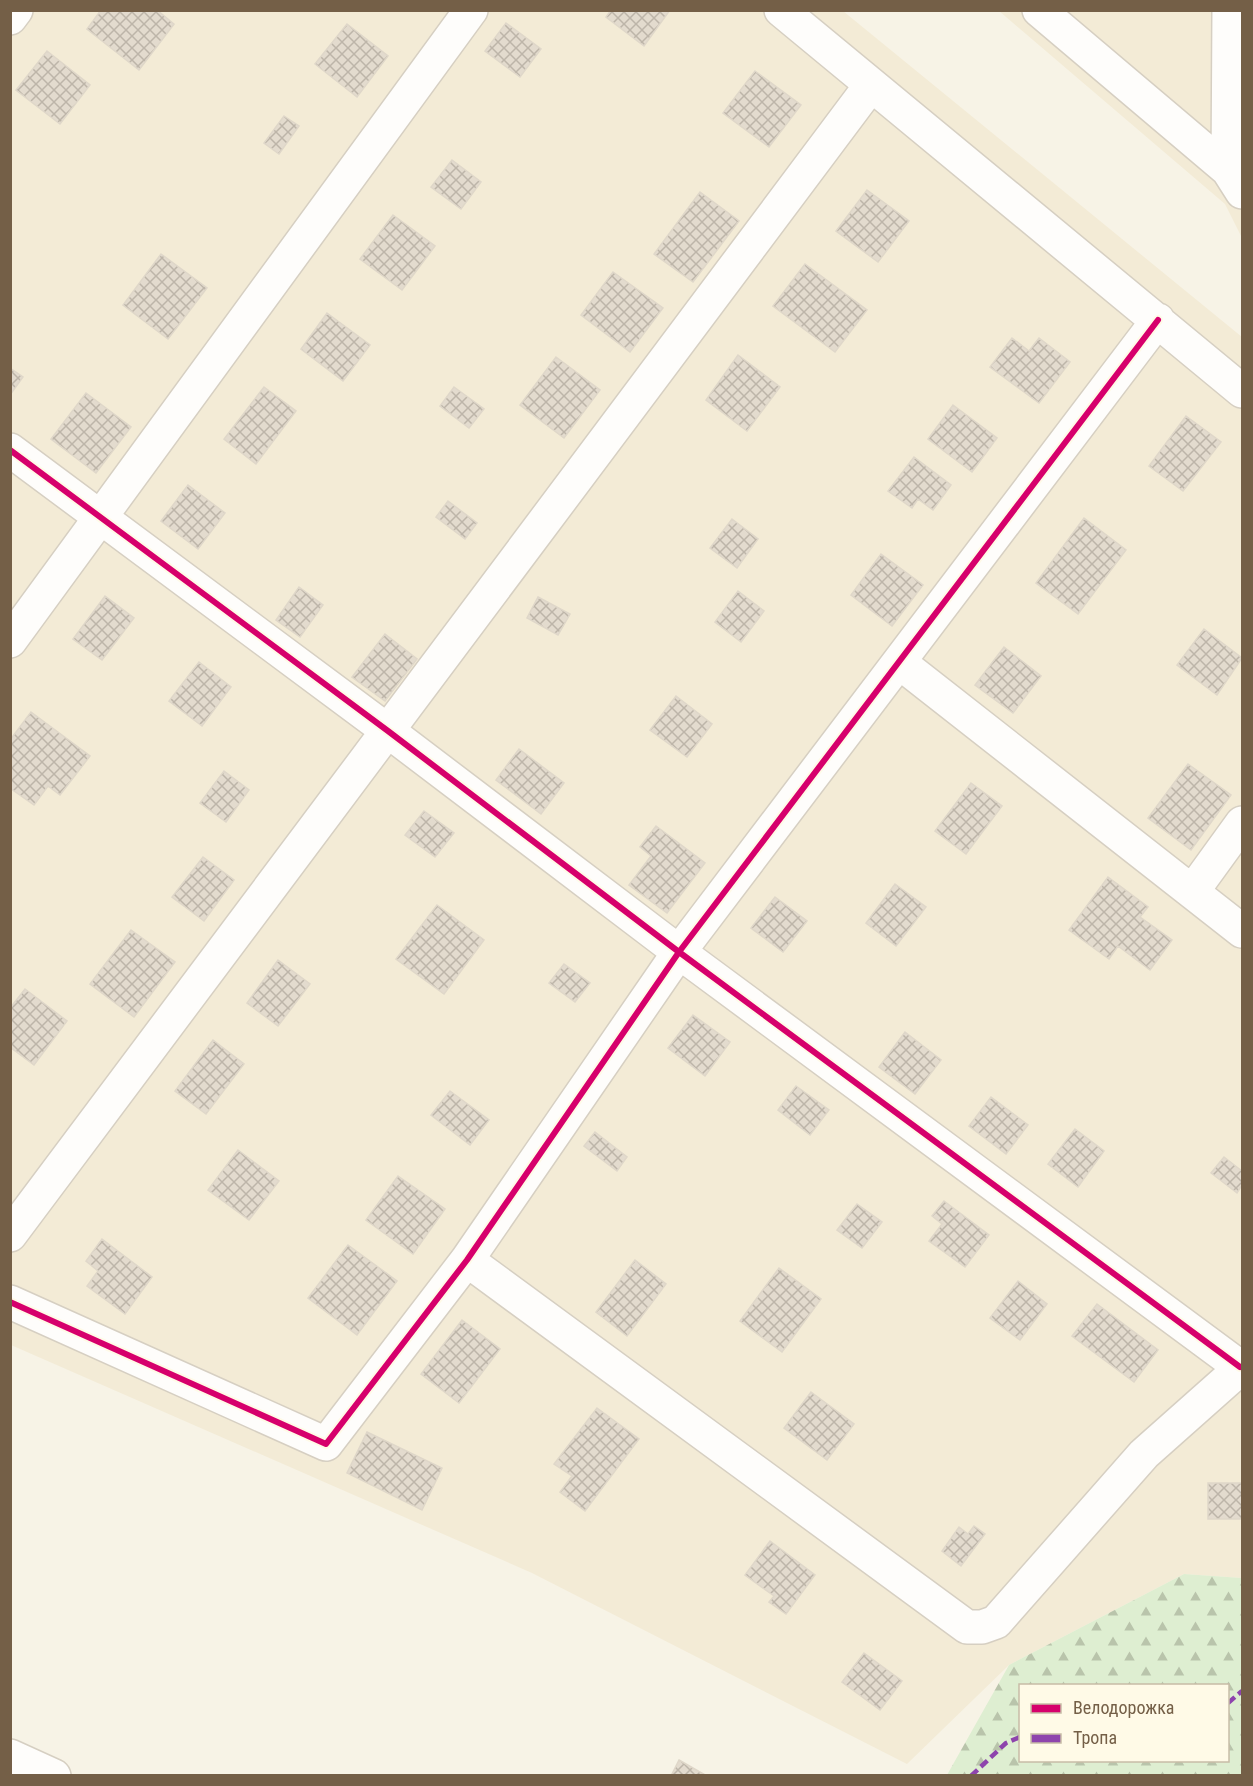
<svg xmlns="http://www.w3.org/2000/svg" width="1253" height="1786" viewBox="0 0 1253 1786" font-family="'Roboto Condensed',sans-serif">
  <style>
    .residential { fill: #f3ebd6 }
    .forest { fill: url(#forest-firs); fill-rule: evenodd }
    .building { fill: url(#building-cross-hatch); stroke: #dfd7c9; stroke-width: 1.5 }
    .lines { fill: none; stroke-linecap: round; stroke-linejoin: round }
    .minor-casing { stroke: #d6cfc2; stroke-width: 36 }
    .minor { stroke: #fefdfb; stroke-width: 33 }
    .quiet { stroke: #8e44ad; stroke-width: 4.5; stroke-dasharray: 9 4.5; stroke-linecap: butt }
    .cycleway-casing { stroke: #fffae7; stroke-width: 10 }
    .cycleway { stroke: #d6006c; stroke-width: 6 }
  </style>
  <defs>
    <pattern id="forest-firs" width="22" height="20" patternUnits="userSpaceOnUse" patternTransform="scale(1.5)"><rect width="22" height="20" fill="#deeed1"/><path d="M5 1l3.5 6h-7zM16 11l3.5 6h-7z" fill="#b9c4ab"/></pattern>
    <pattern id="building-cross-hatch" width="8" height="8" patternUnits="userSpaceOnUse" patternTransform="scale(1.5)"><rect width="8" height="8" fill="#e3dbce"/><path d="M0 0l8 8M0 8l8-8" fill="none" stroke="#bdb5a9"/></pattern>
  </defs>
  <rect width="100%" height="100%" fill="#f7f3e6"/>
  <path class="residential" d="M11,11H843L1242,337V1578L1184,1574L1009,1665L907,1764L532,1573L11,1345Z
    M999,11H1242V238L1225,204Z"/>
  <path class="forest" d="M1184,1574L1242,1578V1775H947L1009,1665ZM1020,1686H1228V1760H1020Z"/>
  <path class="building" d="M101,10H157L174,24L139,70L87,29Z
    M611,10H670L644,46L606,17Z
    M506,23L541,49L520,77L485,51Z
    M347,24L388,56L357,97L315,64Z
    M47,51L90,85L60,124L16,90Z
    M755,71L801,105L769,147L723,113Z
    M284,116L299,126L279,154L264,143Z
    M452,160L481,182L461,209L431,187Z
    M867,190L909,221L878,262L836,231Z
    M700,192L739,221L693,282L654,254Z
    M393,215L435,246L402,290L360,259Z
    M161,254L207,288L168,339L123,305Z
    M805,264L867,310L835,352L773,306Z
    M613,272L663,308L630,352L581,315Z
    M327,313L370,345L343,381L301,349Z
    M1012,338L1029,351L1039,338L1070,362L1039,403L990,367Z
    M738,355L780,387L747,431L706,400Z
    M556,357L600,390L564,438L520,405Z
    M10,368L23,377L10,395Z
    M264,387L296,411L256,464L224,439Z
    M454,387L484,409L469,428L440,406Z
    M86,393L131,427L96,473L51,439Z
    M953,405L997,438L972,472L928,439Z
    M1186,416L1221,442L1183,491L1149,466Z
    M914,457L951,485L933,510L918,499L912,508L888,491Z
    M188,485L225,513L198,549L161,521Z
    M448,501L477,523L465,539L436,517Z
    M1084,518L1126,550L1078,614L1036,583Z
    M732,519L758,539L737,568L710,548Z
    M881,554L923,585L892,626L851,595Z
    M299,587L323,605L300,637L276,620Z
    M738,591L764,611L741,642L715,622Z
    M105,596L134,618L102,660L73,639Z
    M538,597L570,614L558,635L527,618Z
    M1204,629L1242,658L1217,695L1177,665Z
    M385,634L417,659L385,701L352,677Z
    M1004,647L1041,676L1013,713L975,685Z
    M199,662L231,687L202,726L169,701Z
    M676,696L712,724L687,757L650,730Z
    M31,712L90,756L60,795L48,786L34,805L10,788V740Z
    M519,749L564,783L541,814L496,780Z
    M1188,764L1231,795L1191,850L1148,818Z
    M224,771L249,790L226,822L200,803Z
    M971,783L1002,806L966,854L935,831Z
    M424,811L454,833L435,857L405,835Z
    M656,826L705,863L667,913L629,885L651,856L640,847Z
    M203,857L234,880L204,921L172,897Z
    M1108,877L1148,907L1140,917L1172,940L1150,970L1118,946L1109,959L1069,930Z
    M895,884L926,907L896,946L866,923Z
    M775,897L807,921L783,952L751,928Z
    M437,905L484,940L444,994L396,959Z
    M131,930L175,962L134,1017L90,984Z
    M278,960L310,984L278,1026L247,1003Z
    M564,964L590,983L575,1002L549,983Z
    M25,989L67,1021L34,1065L10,1047V1008Z
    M693,1015L730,1042L705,1076L668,1048Z
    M905,1032L941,1060L915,1094L879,1067Z
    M213,1040L244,1064L206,1114L175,1091Z
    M796,1086L829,1110L810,1135L778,1110Z
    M450,1091L489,1120L470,1145L431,1115Z
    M991,1097L1028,1125L1006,1154L969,1126Z
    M1075,1129L1104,1151L1078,1187L1048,1164Z
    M595,1132L627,1157L617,1171L584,1146Z
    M238,1150L279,1181L249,1220L208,1190Z
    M1224,1157L1242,1171V1185L1237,1193L1211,1173Z
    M398,1176L445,1209L413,1254L366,1220Z
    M944,1201L989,1235L965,1267L929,1241L942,1224L932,1216Z
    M857,1204L882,1222L862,1248L837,1230Z
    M102,1239L152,1277L125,1314L87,1286L98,1271L86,1261Z
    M348,1245L397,1281L357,1335L308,1298Z
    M635,1260L666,1284L627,1336L596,1312Z
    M779,1268L821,1299L782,1352L740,1321Z
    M1018,1281L1047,1304L1020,1340L990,1318Z
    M1097,1304L1158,1350L1134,1382L1072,1336Z
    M462,1320L500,1349L459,1403L421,1374Z
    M811,1392L854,1424L827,1460L784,1428Z
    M597,1408L639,1439L585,1511L560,1492L572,1476L554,1464Z
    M367,1432L442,1468L422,1510L347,1473Z
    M1208,1483H1242V1519H1208Z
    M974,1526L985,1534L961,1566L942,1551L959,1527L968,1534Z
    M770,1541L815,1575L786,1614L769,1602L774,1596L745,1575Z
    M864,1653L902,1681L880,1710L842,1682Z
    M679,1760L707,1776H671Z"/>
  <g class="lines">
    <defs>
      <path id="minor" d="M781,10L1242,391
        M1039,10L1228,170L1242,192
        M10,18L16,10
        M1228,170L1229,10
        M10,450L388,731L679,952L1240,1367
        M10,641L471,10
        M899,662L1242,931
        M1192,892L1242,823
        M10,1235L871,85
        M467,1260L967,1627H982L996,1622L1144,1454L1242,1367
        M10,1302L326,1444L467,1260L679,952L1158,320
        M10,1756L54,1776"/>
    </defs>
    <use href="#minor" class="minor-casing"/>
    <use href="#minor" class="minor"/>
    <path class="quiet" d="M1228,1703L1242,1691
      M971,1776L1006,1743L1020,1737"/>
    <defs>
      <path id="cycleway" d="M10,450L388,731L679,952L1240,1367
        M10,1302L326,1444L467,1260L679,952L1158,320"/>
    </defs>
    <use href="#cycleway" class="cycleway-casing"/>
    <use href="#cycleway" class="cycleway"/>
  </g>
  <rect width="1253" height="1786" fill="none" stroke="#745f47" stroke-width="24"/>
  <rect x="1019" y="1684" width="210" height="78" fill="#fffae7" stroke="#c7bca7" stroke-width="1.5"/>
  <rect x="1031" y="1704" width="30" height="9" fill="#d6006c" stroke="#c7bca7" stroke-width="1.5"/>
  <text x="1073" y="1714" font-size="18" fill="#745f47">Велодорожка</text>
  <rect x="1031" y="1734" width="30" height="9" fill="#8e44ad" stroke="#c7bca7" stroke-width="1.5"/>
  <text x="1073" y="1744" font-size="18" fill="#745f47">Тропа</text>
</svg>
